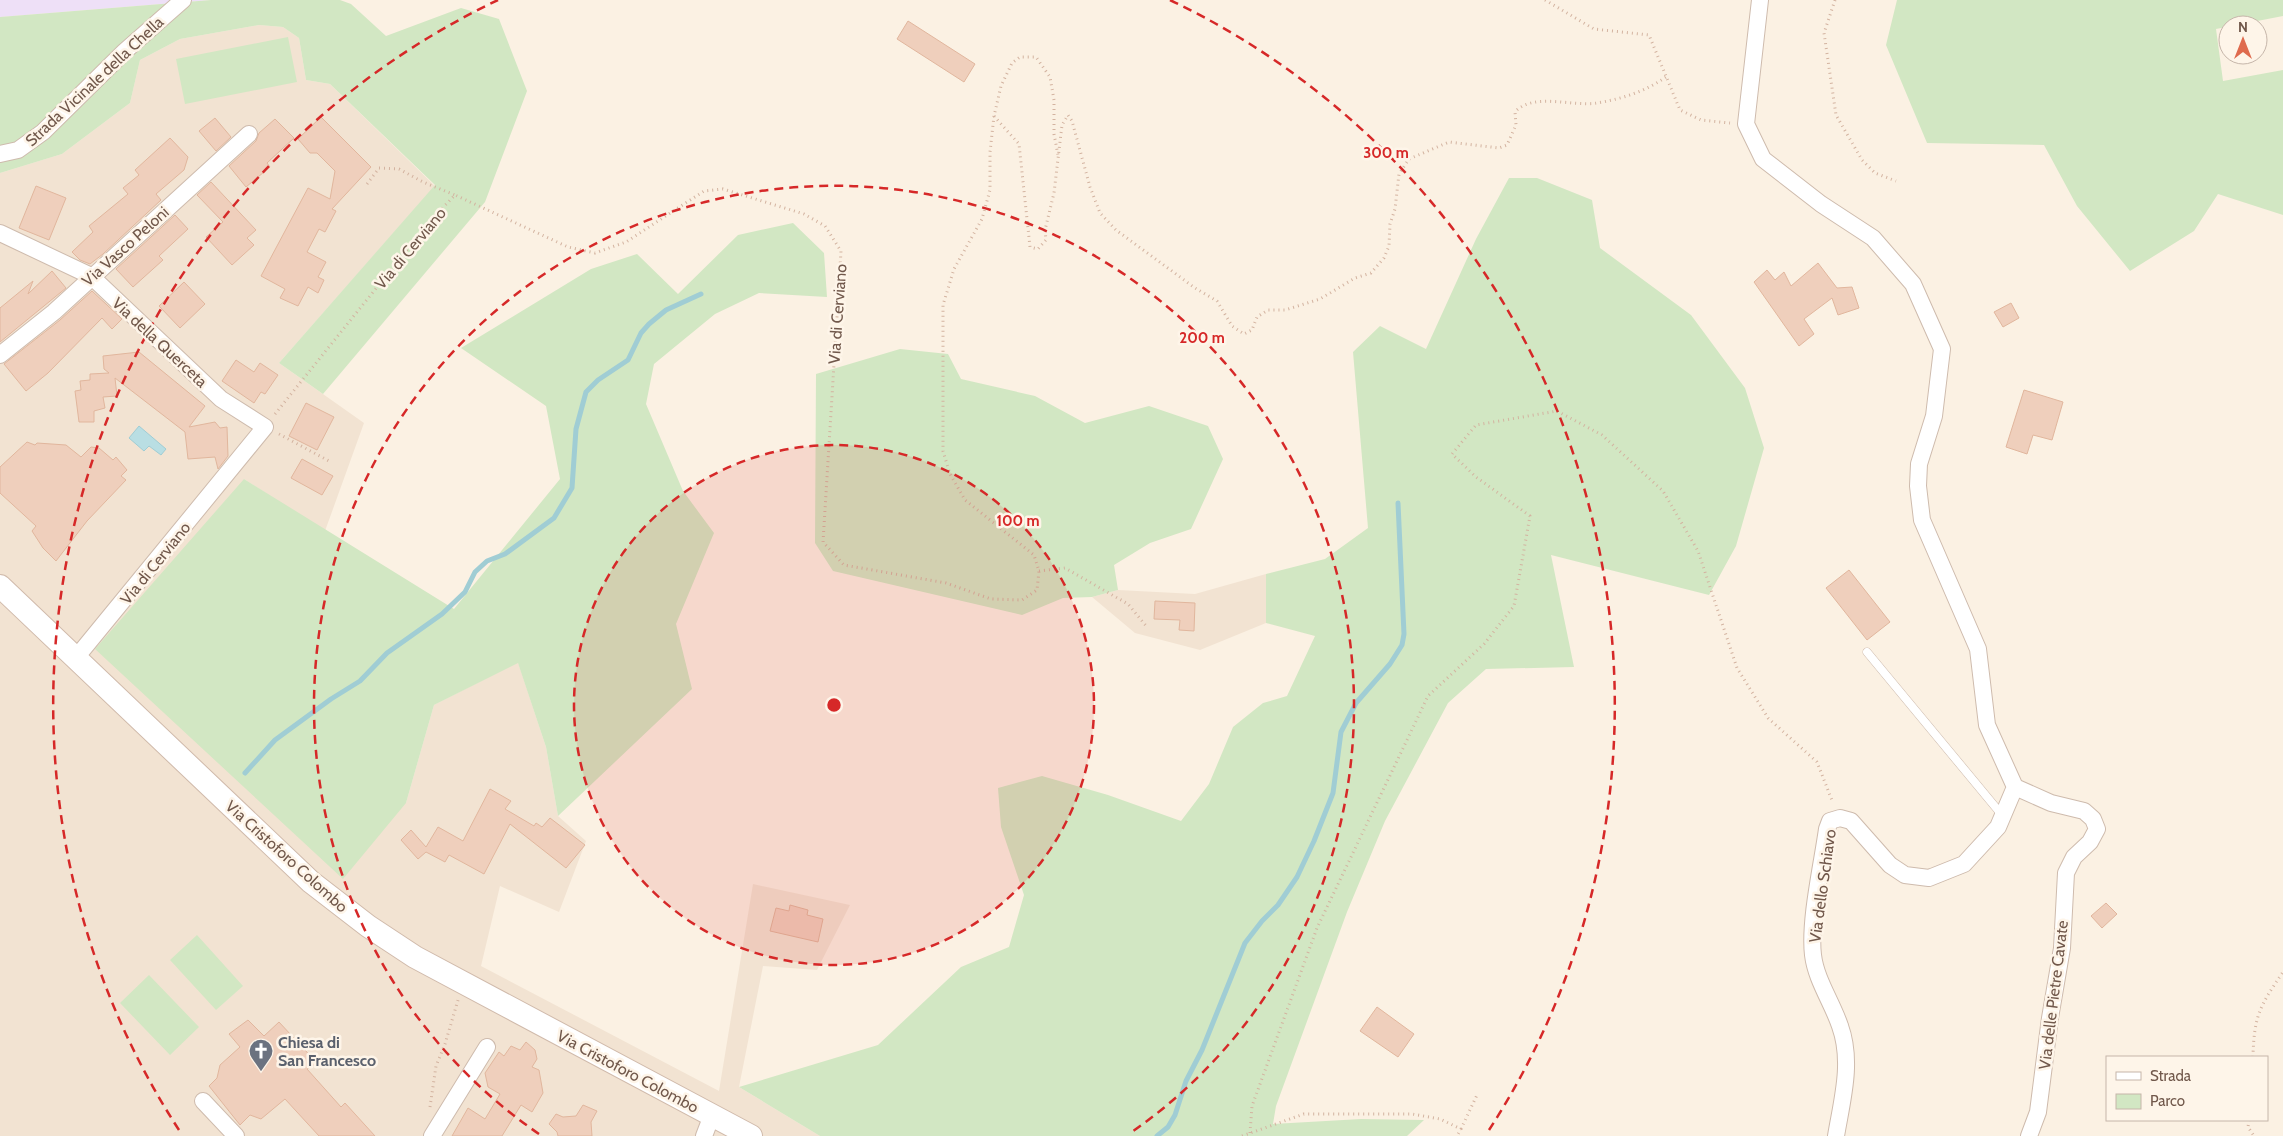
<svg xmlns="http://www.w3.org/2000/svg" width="2283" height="1136" viewBox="0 0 2283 1136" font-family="Cabin,sans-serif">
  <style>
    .residential { fill: #f2e3d2 }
    .education { fill: #eee0f7 }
    .green { fill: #d2e7c3 }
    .water { fill: #b9dee3; stroke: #a0cdd4 }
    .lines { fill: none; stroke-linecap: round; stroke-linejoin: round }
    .stream { stroke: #a0cdd4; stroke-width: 5 }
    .building { fill: #efcfbc; stroke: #e1b69d }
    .service-casing { stroke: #cebbad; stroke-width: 9 }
    .minor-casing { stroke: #cebbad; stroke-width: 18 }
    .secondary-casing { stroke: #d0baab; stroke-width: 24 }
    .path { stroke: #d3b3a0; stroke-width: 3; stroke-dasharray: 1 4; stroke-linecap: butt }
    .service { stroke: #fff; stroke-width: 8 }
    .minor { stroke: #fff; stroke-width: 16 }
    .secondary { stroke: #fff; stroke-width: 22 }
    .ring { fill: none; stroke: #d62828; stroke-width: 2.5; stroke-dasharray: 9 6 }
    .labels { text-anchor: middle; stroke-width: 5; stroke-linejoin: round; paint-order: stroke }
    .street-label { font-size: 16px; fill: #71584b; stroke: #fef5e9 }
    .worship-label { font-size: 16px; font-weight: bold; fill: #5b616d; stroke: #fef5e9; text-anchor: start }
    .centre { fill: #d62828; stroke: #fef5e9; stroke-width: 2.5 }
    .ring-label { font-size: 15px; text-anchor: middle; font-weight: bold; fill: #d62828; stroke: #fef5e9; stroke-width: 5; stroke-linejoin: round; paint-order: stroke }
  </style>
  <rect width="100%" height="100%" fill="#fbf1e3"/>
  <path class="residential" d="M259,25L283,27L299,38L306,80L330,84L435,186L279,363L364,423L325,531L244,479L406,803L434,705L518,662L546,747L558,816L586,841L559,912L500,886L481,966L719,1091L753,884L850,905L817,970L763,966L739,1087L820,1136H0V173L62,154L130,103L140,60L180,39Z
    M1266,574V623L1200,650L1135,633L1092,597L1118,590L1195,594Z"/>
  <path class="education" d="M0,0H211L0,17Z"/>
  <path class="green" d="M211,0H340L351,4L386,36L461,8L499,19L527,91L485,202L323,394L279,363L435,185L330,84L306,80L299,38L283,27L259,25L180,39L140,60L130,103L62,154L0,173V17Z
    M1897,0H2283V16L2216,29L2223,81L2283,70V215L2218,194L2194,231L2130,271L2077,206L2044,145L1927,143L1886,45Z
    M288,37L297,82L185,104L176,59Z
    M1509,178H1537L1592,200L1600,248L1691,315L1745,388L1764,448L1736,546L1709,595L1551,555L1574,667L1486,669L1448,703L1385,821L1347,912L1276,1106L1273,1124L1361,1119L1424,1120L1407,1136H820L739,1087L878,1045L961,967L1009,947L1024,895L1001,827L998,788L1042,776L1108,795L1181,821L1209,784L1233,727L1263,703L1287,696L1315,636L1266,623V574L1325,559L1368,528L1353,352L1380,326L1426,349L1476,239Z
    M793,223L824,253L827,297L759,293L715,314L654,364L646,404L683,491L714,533L676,624L692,689L558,816L546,747L518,663L434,705L406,803L343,879L95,649L244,479L454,609L560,479L546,406L461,348L591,269L637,254L678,294L738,235Z
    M900,349L948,354L961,379L1035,396L1085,423L1149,406L1208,426L1223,459L1191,529L1150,543L1114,565L1118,590L1092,597L1063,598L1022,615L833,571L815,543L816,374Z
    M197,935L243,986L216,1010L170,960Z
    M149,975L199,1027L170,1055L120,1003Z"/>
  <path class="water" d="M139,426L166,449L161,455L149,446L144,451L129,438Z"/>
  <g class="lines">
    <path class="stream" d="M245,773L275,740L331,699L360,681L387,653L442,614L465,592L475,572L487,561L505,554L554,518L572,488L576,429L586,392L598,380L628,360L641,333L649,324L666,310L701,294
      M1157,1136L1168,1127L1175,1115L1186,1081L1202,1050L1245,943L1262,921L1278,905L1297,877L1314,841L1333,793L1341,732L1356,703L1390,664L1402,645L1404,634L1398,503"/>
  </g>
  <path class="building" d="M908,21L975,64L964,82L897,39Z
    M321,117L371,167L332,209L336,211L325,232L319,229L307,252L326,262L318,277L324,280L318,293L308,287L298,306L280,298L285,289L261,276L308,188L330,199L335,171L317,153H310L298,139Z
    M215,118L231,137L216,151L199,131Z
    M275,119L294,138L267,163L270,167L246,187L229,166L256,141L259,133Z
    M170,138L188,157L184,170L156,194L161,200L103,254L90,264L80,260L72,252L93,232L89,226L128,194L123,188L139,175L135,170Z
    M211,182L256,230L247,238L254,245L232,265L206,237L223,222L197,195Z
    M36,186L66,198L49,240L19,228Z
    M175,215L188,229L159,256L163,260L133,287L116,269Z
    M1818,263L1837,288L1852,287L1859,308L1838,315L1832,298L1804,319L1814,334L1799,346L1754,282L1767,270L1775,280L1784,272L1791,286Z
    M52,271L66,288L0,342V308L33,281L28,294Z
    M184,282L205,304L180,328L159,306Z
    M92,291L122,319L112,329L102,318L48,373L26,391L4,364L60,320Z
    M2011,303L2019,318L2003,327L1994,312Z
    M139,352L205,406L189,427L215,422L220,428L227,427L228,456L218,469L215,457L188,459L185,432L115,378L117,396L103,397L105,408L94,411V422H79L75,391L81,390L80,381L90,380V374L109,373L104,369L103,356Z
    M236,360L254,372L260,363L278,375L265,394L261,392L254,403L222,381Z
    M2024,390L2063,402L2052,440L2033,435L2027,454L2006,447Z
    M306,403L334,417L317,450L289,436Z
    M27,442L35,445L37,443L66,445L81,457L91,447L99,448L113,460L116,457L127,470L121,476L126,480L87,521L56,561L43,548L32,531L36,526L0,493V467Z
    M302,459L333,476L322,495L291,478Z
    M1849,570L1890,622L1867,640L1826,588Z
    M1155,601L1195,603L1194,631L1179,630L1180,620L1154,619Z
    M490,789L511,801L505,809L534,826L536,823L542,827L550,818L585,845L566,868L510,824L484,874L449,855L445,862L426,852L418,859L401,840L411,830L426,847L438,827L463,841Z
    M2106,903L2117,914L2102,928L2091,916Z
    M790,905L808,910L807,915L823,919L818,942L770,931L776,908L789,911Z
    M1377,1007L1414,1034L1398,1057L1360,1031Z
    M248,1020L264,1036L279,1022L317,1063L307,1069L341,1107L345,1103L375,1136H319L285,1099L261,1119L250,1115L240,1125L209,1086L217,1078L220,1065L240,1047L229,1034Z
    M526,1042L535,1050L537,1059L532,1067L539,1070L543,1093L532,1112L521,1105L502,1136H452L468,1108L485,1119L500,1094L488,1087L485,1073L499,1052L504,1056L511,1046L520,1050Z
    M583,1105L597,1111L591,1122L592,1136H558L557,1132L549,1124L556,1114L563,1117L576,1116Z"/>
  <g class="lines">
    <defs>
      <path id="service" d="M1867,652L2002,815"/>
      <path id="minor" d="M1760,0L1746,124L1763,159L1821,204L1873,238L1913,284L1942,349L1934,416L1919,464L1918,486L1922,520L1978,649L1987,725L2015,787L2051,803L2084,811L2093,819L2097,829L2090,842L2074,857L2066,873L2062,948L2050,1018L2038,1112L2029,1136
        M0,154L18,150L43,132L125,51L183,0
        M0,233L91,276L221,399L265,427L75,659
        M0,355L54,312L249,134
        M203,1101L236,1136
        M432,1136L487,1047
        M704,1136L712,1115
        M1836,1136C1842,1100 1853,1062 1840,1026C1832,1002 1816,980 1813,955C1809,921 1822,865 1827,829L1830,821L1840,818L1851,821L1890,865L1905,875L1929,878L1964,864L1998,827L2015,787"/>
      <path id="secondary" d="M0,586L311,882L368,926L415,957L751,1136"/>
    </defs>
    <use href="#service" class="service-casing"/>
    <use href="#minor" class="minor-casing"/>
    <use href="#secondary" class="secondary-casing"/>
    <path class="path" d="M1545,0L1594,29L1649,35L1680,110L1701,120L1730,123
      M1835,0L1824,33L1836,115L1862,160L1875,173L1896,181
      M994,116L1019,144L1030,247L1038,249L1046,240L1045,230L1054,193L1062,125L1068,115L1072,121L1090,187L1100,213L1116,230L1195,288L1217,301L1232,326L1244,334L1252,330L1257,317L1268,310H1285L1320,299L1355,278L1371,273L1384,258L1389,246L1390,224L1395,209L1399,174L1409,159L1449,142L1499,148L1507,145L1516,125L1515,112C1533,92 1572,107 1597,103C1622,99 1646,91 1666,77
      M367,184L379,168L399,169L423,182L455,195
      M275,414L431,220L455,195L568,247L595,253L626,242L704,191L723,189L804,214L825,226L841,251L823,542L844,565L946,583L991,599L1022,600L1037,590L1039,571L1034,555L965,500L950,474L943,451V305L954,269L982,219L990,190V152L994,116L1001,86L1012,63L1020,57H1036L1050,77L1054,100V134L1058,155
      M279,434L329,461
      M1039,571L1065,568L1128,604L1147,627
      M2253,1057C2254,1015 2260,1006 2283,972
      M430,1107L436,1066L445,1044L458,1000
      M2249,1120L2248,1127L2254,1136
      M1461,1129L1477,1095
      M1250,1133L1252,1106L1317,928L1428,696L1484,644L1514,606L1530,516L1476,477L1452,454L1476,425L1557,411L1602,435L1663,491L1698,551L1737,668L1768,718L1817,762L1833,803
      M1242,1136L1304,1114H1412L1440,1119L1461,1129L1457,1136"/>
    <use href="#service" class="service"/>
    <use href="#minor" class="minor"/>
    <use href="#secondary" class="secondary"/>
  </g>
  <circle cx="834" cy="705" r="260" fill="#d62828" fill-opacity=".12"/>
  <g class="ring">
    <circle cx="834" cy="705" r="260"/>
    <path d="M539 1134A520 520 0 1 1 1129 1134"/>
    <path d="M179 1130A781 781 0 0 1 498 0M1170 0A781 781 0 0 1 1489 1130"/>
  </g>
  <defs>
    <symbol id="church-pin" viewBox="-11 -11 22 30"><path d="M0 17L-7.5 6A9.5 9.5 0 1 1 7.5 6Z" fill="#6b7280" stroke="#fef5e9"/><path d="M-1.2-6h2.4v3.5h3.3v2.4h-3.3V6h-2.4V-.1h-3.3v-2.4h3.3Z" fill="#fff"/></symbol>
  </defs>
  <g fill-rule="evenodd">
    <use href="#church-pin" x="247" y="1037" width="28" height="38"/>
  </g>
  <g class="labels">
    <g class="street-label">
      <text transform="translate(94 81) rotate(-43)" y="6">Strada Vicinale della Chella</text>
      <text transform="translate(125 246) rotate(-42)" y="6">Via Vasco Peloni</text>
      <text transform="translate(410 248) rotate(-50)" y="6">Via di Cerviano</text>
      <text transform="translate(837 314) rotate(-86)" y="6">Via di Cerviano</text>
      <text transform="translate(160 342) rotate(43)" y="6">Via della Querceta</text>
      <text transform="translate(155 563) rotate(-51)" y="6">Via di Cerviano</text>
      <text transform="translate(287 856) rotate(42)" y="6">Via Cristoforo Colombo</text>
      <text transform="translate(1822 886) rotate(-82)" y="6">Via dello Schiavo</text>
      <text transform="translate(2053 995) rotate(-83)" y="6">Via delle Pietre Cavate</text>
      <text transform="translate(628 1071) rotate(28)" y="6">Via Cristoforo Colombo</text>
    </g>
    <g class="worship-label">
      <text x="278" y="1048">Chiesa di<tspan x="278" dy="18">San Francesco</tspan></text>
    </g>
  </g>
  <circle cx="834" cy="705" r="8" class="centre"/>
  <g class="ring-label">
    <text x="1386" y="158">300 m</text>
    <text x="1202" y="343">200 m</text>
    <text x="1018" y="526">100 m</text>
  </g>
  <rect x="2106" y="1056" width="162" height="65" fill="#fef5e9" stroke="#c6b6aa"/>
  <rect x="2116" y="1072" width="25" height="8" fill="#ffffff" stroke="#c6b6aa"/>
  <text x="2150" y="1081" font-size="15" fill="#71584b">Strada</text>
  <rect x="2116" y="1094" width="25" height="15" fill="#d2e7c3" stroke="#c6b6aa"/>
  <text x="2150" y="1106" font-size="15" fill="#71584b">Parco</text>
  <g transform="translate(2243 40)"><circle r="24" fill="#fef5e9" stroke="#c6b6aa"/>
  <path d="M0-4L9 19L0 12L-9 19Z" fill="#df6b4e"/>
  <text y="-8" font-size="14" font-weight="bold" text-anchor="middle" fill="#71584b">N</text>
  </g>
</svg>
